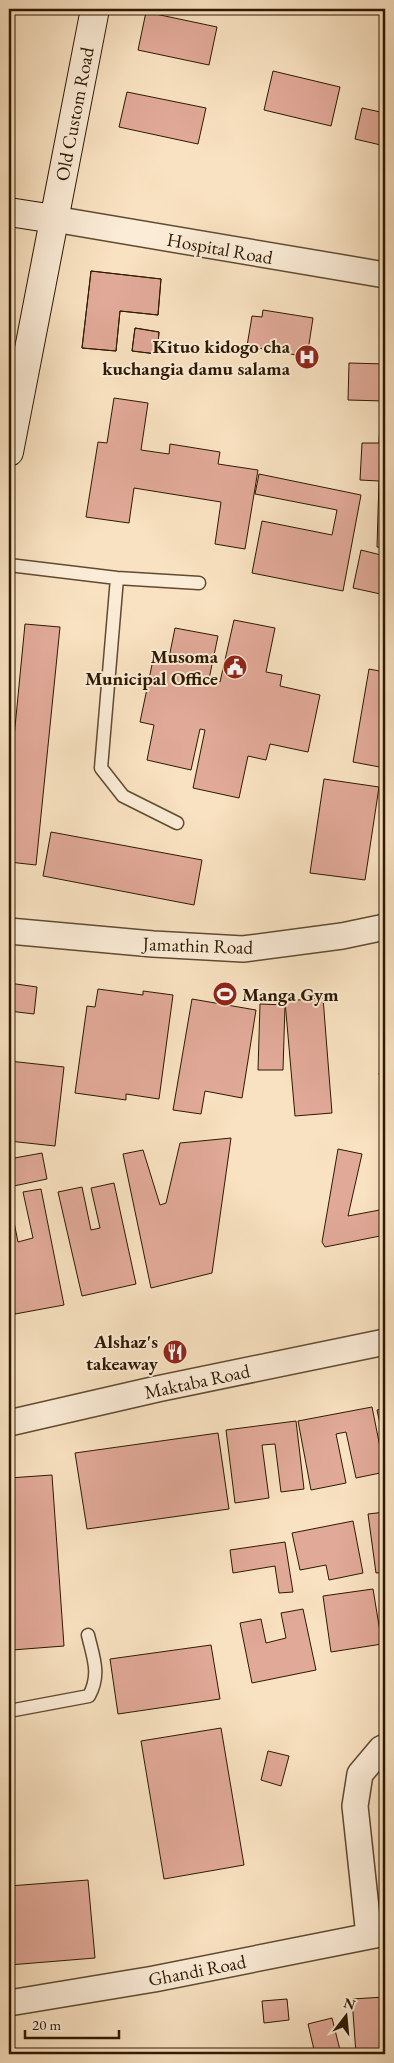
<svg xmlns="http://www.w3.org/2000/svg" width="394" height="2063" viewBox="0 0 394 2063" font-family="'EB Garamond',serif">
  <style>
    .building { fill: #e1a998; stroke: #2d1900 }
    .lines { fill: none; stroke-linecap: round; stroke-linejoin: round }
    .lane-casing { stroke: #604b30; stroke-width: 15 }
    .street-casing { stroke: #604b30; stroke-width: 28 }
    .secondary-casing { stroke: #2d1900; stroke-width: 30 }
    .lane { stroke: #fbecd7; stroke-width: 12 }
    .street { stroke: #fbecd7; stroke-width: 25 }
    .secondary { stroke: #fbecd7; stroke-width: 28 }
    .labels { text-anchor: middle; stroke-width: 4; stroke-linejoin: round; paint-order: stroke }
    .street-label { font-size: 19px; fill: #2d1900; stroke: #fbecd7 }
    .poi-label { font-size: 19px; font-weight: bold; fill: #2d1900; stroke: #fbecd7; text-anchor: end }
  </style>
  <rect width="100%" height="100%" fill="#f9e2c1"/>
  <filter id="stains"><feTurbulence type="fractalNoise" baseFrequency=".004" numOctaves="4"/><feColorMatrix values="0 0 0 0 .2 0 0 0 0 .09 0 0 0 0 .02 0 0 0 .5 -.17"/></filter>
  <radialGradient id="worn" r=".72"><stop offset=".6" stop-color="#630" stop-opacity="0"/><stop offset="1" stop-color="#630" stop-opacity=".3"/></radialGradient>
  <path class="building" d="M378,9H385V15L377,13Z
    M146,12L217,27L209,65L138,50Z
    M273,71L340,87L331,126L264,110Z
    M127,92L206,108L198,144L119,127Z
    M362,108L385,113V146L355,139Z
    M91,271L161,279L158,315L120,311L116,351L82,348Z
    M91,271L161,279L158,315L120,311L116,351L82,348Z
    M263,310L313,318L307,357L247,346L252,316L262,317Z
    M135,328L159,332L157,354L132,351Z
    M135,328L159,332L157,354L132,351Z
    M349,363L385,364L384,401L348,400Z
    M114,398L148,403L141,450L169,454L170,444L220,452L218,464L258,470L245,549L215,544L221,502L134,488L129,523L86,517L98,442L107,443Z
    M380,422H385V548L377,547L379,481L360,480L362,443H379Z
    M259,474L361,495L343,591L252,573L262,521L332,535L337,510L255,494Z
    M361,550L385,556V595L353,588Z
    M234,620L275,628L266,672L282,675L280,686L320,695L308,752L270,744L266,760L248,756L239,798L193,788L205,730L200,729L191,770L147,760L154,725L140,722L153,660L168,663L175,628L218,636L209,679L220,682Z
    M25,624L60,627L36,865L9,862V789Z
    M369,669L385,672V768L353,762Z
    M324,779L379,787L365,880L310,873Z
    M51,832L202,860L194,905L43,876Z
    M9,983L37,987L34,1014L9,1011Z
    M98,989L143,995V991L173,995L159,1099L126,1094V1100L75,1093L87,1006L95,1007Z
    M323,998L332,1113L295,1116L285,1001Z
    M192,999L256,1010L242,1098L205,1091L201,1114L173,1110Z
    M260,1004L285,1005L283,1070H258Z
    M9,1061L64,1067L55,1146L9,1141Z
    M385,1072V1095L384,1096L379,1073Z
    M231,1138L212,1273L151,1288L123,1154L143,1150L160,1205L166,1203L180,1143Z
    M338,1149L362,1154L348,1216L385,1209V1235L325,1247L322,1242Z
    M42,1153L47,1179L9,1187V1159Z
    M114,1183L136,1284L82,1296L58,1192L82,1187L91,1230L100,1228L91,1188Z
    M41,1189L64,1305L15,1314L9,1281V1202H10L18,1242L33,1238L23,1192Z
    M372,1407L385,1472L356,1478L346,1432L336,1434L346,1483L311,1490L298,1421Z
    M385,1408V1447L377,1410Z
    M296,1421L304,1489L281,1492L275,1444L262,1445L269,1498L235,1503L226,1430Z
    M218,1433L229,1509L87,1529L75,1453Z
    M52,1475L64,1646L12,1650L9,1598V1478Z
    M385,1512V1572L376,1573L368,1514Z
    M353,1521L363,1573L329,1580L326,1565L300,1570L292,1533Z
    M285,1542L293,1592L279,1593L275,1566L233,1573L230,1550Z
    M373,1589L382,1644L331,1652L323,1596Z
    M303,1609L316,1670L252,1683L240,1623L261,1619L266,1643L286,1638L281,1613Z
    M211,1645L220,1699L118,1714L110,1659Z
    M221,1728L244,1865L164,1879L141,1741Z
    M268,1751L289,1756L281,1786L261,1780Z
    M88,1880L95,1958L9,1965V1886Z
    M385,1997V2054H356L352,1999Z
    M287,1999L289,2020L264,2023L262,2001Z
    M332,2018L341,2054H315L308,2024Z"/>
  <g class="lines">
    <defs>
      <path id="lane" d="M9,565L117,578L199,583
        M117,578L101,768L123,796L177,823
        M9,1711L89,1696C101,1674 93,1657 88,1635"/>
      <path id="street" d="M54,219L385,275
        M9,931L153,944L243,949L342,936L385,927
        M9,1423L157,1389L385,1342
        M369,1936L355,1806L360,1774L381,1749L385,1747
        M9,2003L154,1979L385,1933"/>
      <path id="secondary" d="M9,212L54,219
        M9,452L95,9"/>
    </defs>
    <use href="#lane" class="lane-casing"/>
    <use href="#street" class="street-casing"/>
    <use href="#secondary" class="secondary-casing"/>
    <use href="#lane" class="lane"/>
    <use href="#street" class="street"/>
    <use href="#secondary" class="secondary"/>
  </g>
  <defs>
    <symbol id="hospital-disc" viewBox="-11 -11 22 22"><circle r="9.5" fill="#8f2418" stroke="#fbecd7"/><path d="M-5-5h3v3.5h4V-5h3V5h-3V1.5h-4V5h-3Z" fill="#fff"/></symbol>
    <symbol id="civic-disc" viewBox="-11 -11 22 22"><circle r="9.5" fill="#8f2418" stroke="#fbecd7"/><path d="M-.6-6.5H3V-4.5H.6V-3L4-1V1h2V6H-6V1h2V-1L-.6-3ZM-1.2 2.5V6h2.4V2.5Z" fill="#fff"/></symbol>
    <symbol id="stadium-disc" viewBox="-11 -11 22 22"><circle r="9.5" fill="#8f2418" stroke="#fbecd7"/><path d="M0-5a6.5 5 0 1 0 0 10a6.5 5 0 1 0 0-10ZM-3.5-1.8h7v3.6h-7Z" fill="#fff"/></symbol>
    <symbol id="restaurant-disc" viewBox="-11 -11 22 22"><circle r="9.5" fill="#8f2418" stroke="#fbecd7"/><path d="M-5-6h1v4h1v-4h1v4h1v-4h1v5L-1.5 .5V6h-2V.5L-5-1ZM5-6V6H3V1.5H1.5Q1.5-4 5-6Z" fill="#fff"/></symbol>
  </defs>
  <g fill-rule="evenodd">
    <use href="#hospital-disc" x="293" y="343" width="28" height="28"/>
    <use href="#civic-disc" x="221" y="653" width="28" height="28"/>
    <use href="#stadium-disc" x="211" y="980" width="28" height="28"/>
    <use href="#restaurant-disc" x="161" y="1338" width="28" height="28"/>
  </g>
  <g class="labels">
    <g class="street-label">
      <text transform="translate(74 114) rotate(-79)" y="7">Old Custom Road</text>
      <text transform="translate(220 248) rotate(10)" y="7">Hospital Road</text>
      <text transform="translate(198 945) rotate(2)" y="7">Jamathin Road</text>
      <text transform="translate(197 1381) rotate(-12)" y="7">Maktaba Road</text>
      <text transform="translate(197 1970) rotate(-11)" y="7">Ghandi Road</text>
    </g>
    <g class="poi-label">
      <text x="290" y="353">Kituo kidogo cha<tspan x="290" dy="22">kuchangia damu salama</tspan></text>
      <text x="218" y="663">Musoma<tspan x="218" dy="22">Municipal Office</tspan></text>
      <text x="242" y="1001" text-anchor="start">Manga Gym</text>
      <text x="158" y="1348">Alshaz's<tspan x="158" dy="22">takeaway</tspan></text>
    </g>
  </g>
  <rect width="394" height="2063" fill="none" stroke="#f9e2c1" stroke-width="30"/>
  <rect x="10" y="10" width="374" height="2043" fill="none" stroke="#2d1900" stroke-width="2.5"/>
  <rect x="15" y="15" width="364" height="2033" fill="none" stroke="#2d1900"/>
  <g transform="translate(346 2016) rotate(16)" stroke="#fbecd7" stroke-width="4" paint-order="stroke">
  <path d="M0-4L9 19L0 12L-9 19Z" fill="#2d1900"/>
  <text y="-8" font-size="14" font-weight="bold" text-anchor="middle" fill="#2d1900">N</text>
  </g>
  <path d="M25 2030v8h94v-8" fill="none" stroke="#2d1900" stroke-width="2.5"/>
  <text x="32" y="2030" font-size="15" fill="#2d1900" stroke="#fbecd7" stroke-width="4" paint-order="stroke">20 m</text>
  <rect width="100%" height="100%" filter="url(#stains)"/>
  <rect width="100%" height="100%" fill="url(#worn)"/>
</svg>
